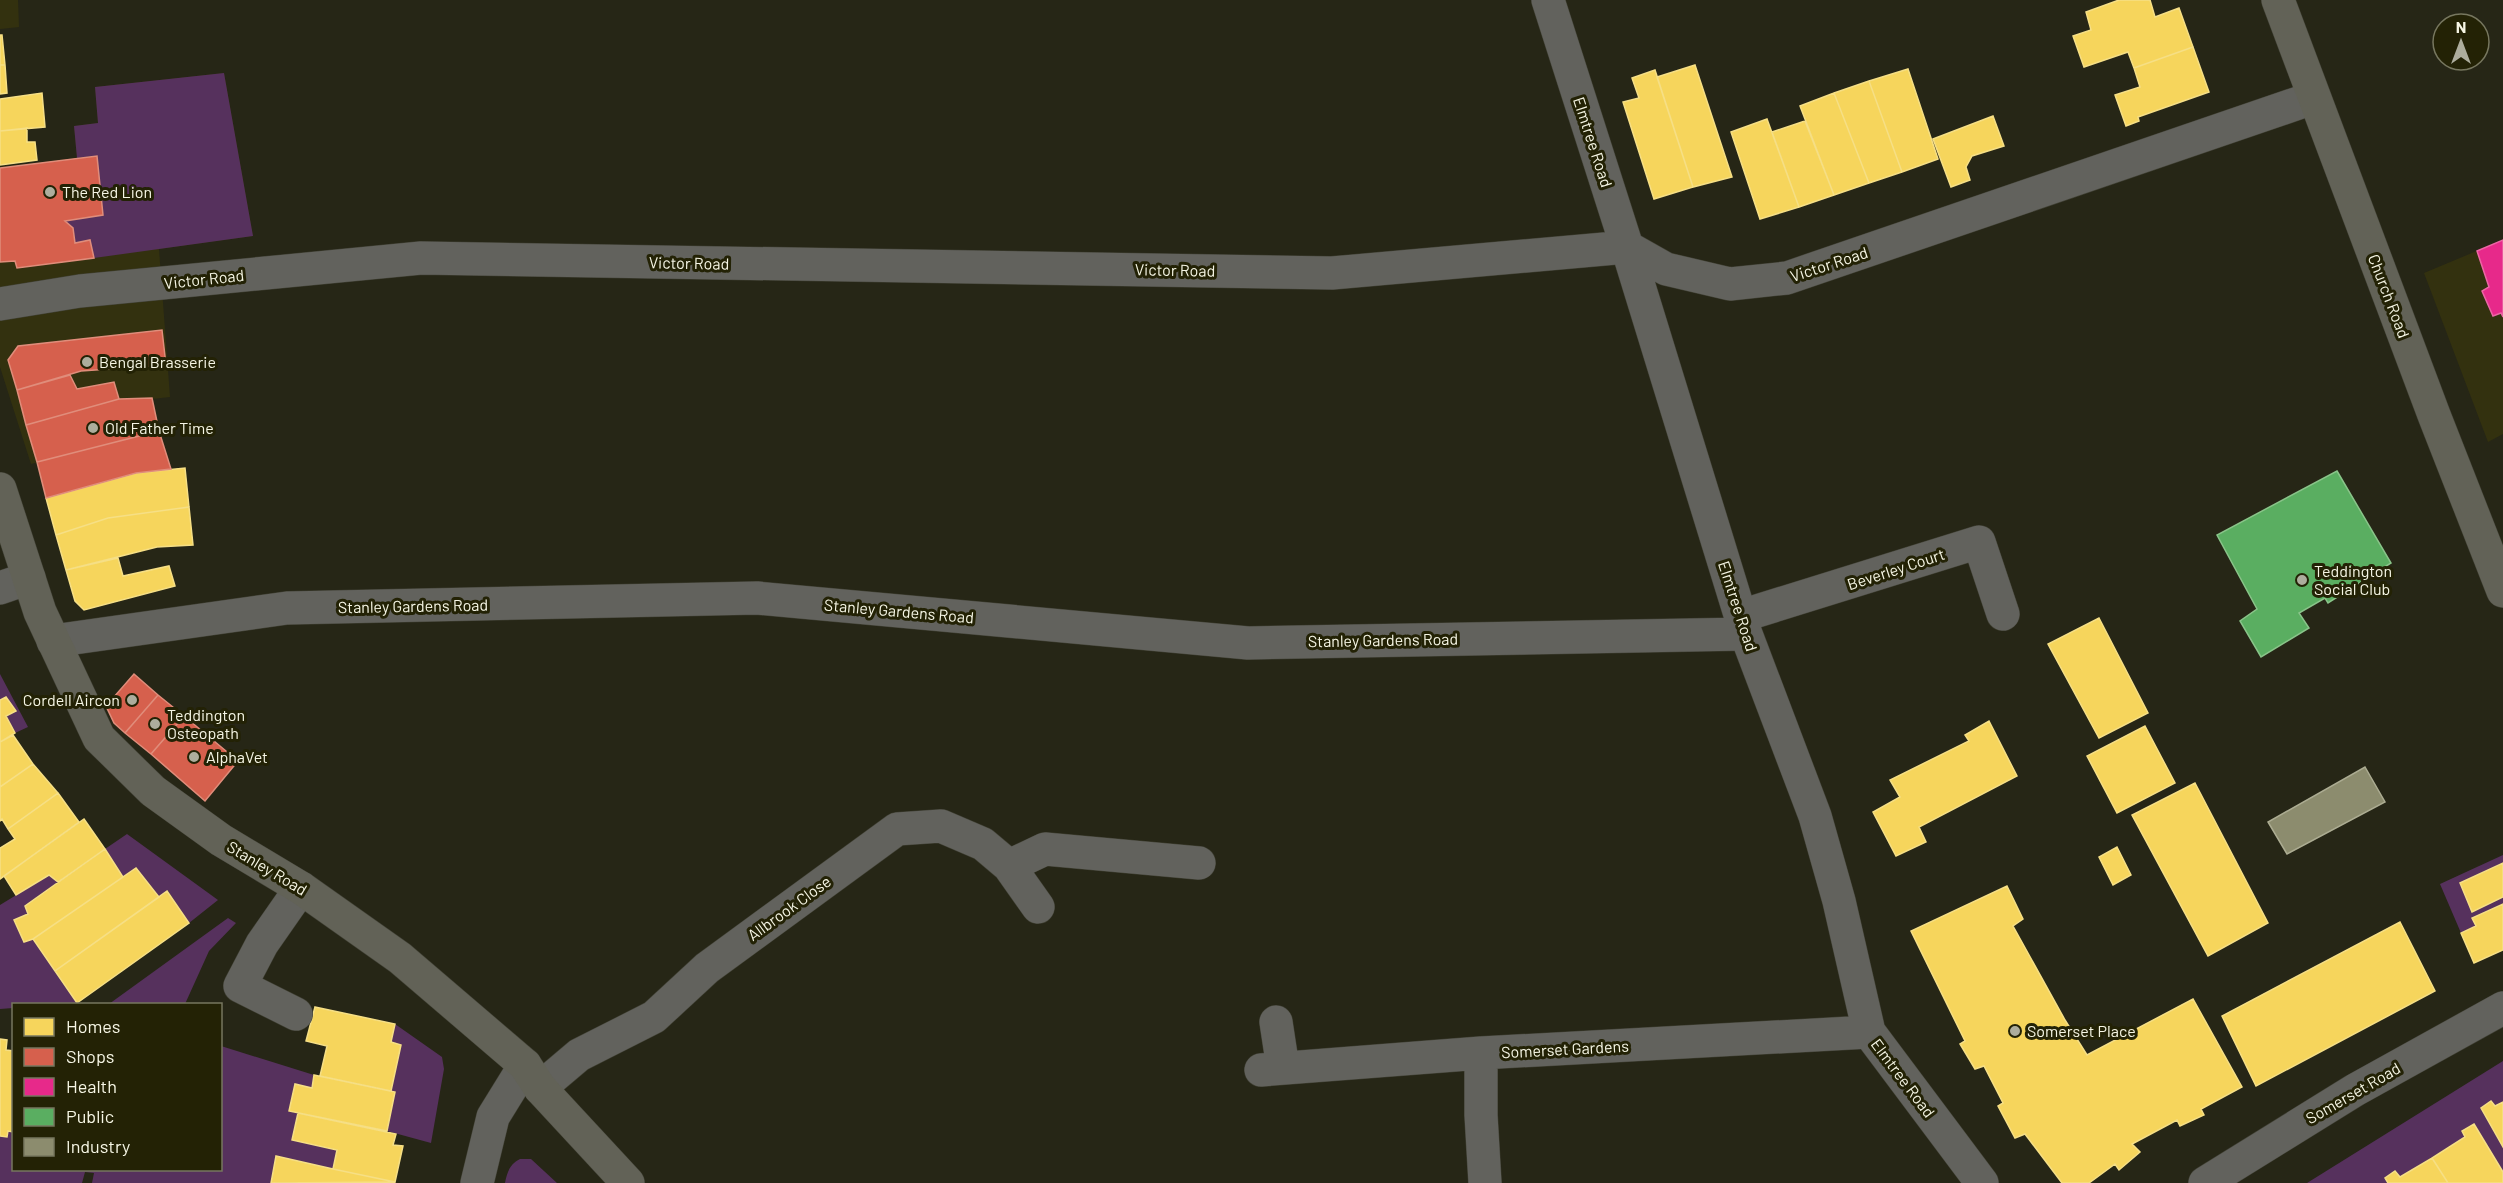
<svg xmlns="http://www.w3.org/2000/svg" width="2503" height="1183" viewBox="0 0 2503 1183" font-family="Barlow,sans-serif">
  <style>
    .built { fill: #33310f }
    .green { fill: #56315d }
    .homes { fill: #f6d55c; stroke: #f6df85; stroke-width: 1.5 }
    .shops { fill: #d6604d; stroke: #e08d7b; stroke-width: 1.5 }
    .health { fill: #e7298a; stroke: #ec66a5; stroke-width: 1.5 }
    .public { fill: #5aae61; stroke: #89c489; stroke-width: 1.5 }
    .industry { fill: #8c8c6e; stroke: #acac92; stroke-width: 1.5 }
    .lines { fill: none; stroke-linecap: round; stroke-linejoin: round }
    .minor-casing { stroke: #414135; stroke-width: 34 }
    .major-casing { stroke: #414135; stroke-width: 34 }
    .minor { stroke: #62625d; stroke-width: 33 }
    .major { stroke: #626257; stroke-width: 33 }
    .poi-dot { fill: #adad9d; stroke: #232205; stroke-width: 2 }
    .labels { text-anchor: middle; stroke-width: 6; stroke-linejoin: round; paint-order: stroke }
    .street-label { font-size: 16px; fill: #f6f6e5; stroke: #232205 }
    .poi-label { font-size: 16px; fill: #f6f6e5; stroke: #232205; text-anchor: start }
  </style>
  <rect width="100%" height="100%" fill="#262616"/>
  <path class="built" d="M0,0H18L19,27L0,29Z
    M224,73L253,236L159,249L170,397L152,399L159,431L31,464L0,367V167L77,158L74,126L98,123L95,87Z
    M2503,240V434L2488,442L2424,273Z"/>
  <path class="green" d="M224,73L253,236L94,258L90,241L75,243L73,228L65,221L103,215L97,156L77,158L74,126L98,123L95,87Z
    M0,674L28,727L15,733L6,716L16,711L6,697L0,700Z
    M127,834L218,900L189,923L168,891L159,897L136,868L123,877L105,849Z
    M2503,855V863L2460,883L2472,912L2503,897V904L2472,918L2476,926L2461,933L2440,884Z
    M49,875L58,882L25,906L28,914L14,921L24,942L33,939L77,1003L14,1004L13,1008L0,1009V905Z
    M228,918L236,923L209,951L185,1004H109Z
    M395,1024L442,1057L444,1069L431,1143L387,1131L395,1092L391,1091L401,1045L391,1042Z
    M221,1046L314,1075L312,1088L295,1084L289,1111L298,1113L292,1140L337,1150L333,1169L276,1157L271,1183H92L94,1173L85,1172L82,1183H0V1136L7,1137L8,1131L13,1132L14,1170H220Z
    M2503,1061V1172L2473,1124L2462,1131L2465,1137L2400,1177L2395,1171L2385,1178L2388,1183H2307Z
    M520,1159H531L557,1183H505C507,1172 510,1164 520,1159Z"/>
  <path class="homes" d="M2119,0H2150L2155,17L2179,8L2193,47L2134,68L2128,52L2084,67L2073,36L2091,30L2086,12Z
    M0,35H2L5,65H0Z
    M2193,47L2209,92L2138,117L2139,121L2126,126L2115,95L2140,87L2134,68Z
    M0,65H5L7,93L0,94Z
    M1695,65L1732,177L1693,187L1657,77Z
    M1908,69L1938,159L1902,172L1869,81Z
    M1655,70L1693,187L1654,199L1623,102L1639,98L1632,78Z
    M1869,81L1902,172L1869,183L1834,93Z
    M42,93L45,127L0,131V99Z
    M1834,93L1869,183L1834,195L1800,106Z
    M1993,116L2004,146L1972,156L1966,167L1970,180L1951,187L1933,139Z
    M1767,119L1799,207L1760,219L1731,132Z
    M1805,121L1834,195L1799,207L1772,132Z
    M27,128V142H35L37,160L0,165V131Z
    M185,468L189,507L108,518L56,535L46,498L136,473Z
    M189,507L193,545L157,547L66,570L56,535L108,518Z
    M118,558L123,576L169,566L175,586L84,610L75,601L66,570Z
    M2099,618L2148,713L2099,738L2048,644Z
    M6,697L16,711L6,716L15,733L0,742V700Z
    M1989,721L2017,776L1919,827L1926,842L1896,856L1873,812L1900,797L1890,780L1969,741L1965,735Z
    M2145,726L2175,783L2117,813L2087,756Z
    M13,735L33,764L0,787V742Z
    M33,764L58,793L8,829L2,819L0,821V787Z
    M2195,783L2268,923L2208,956L2132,815Z
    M58,793L79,822L0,879V848L15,839L8,829Z
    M84,819L105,849L58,882L49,875L16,895L4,876Z
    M2117,847L2131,875L2113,885L2099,857Z
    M105,849L123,877L33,939L24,942L14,920L28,914L25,906Z
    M2503,863V897L2472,912L2460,883Z
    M136,868L159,897L55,971L33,939Z
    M2007,886L2023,919L2013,926L2065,1020L2087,1055L2193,999L2242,1087L2201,1109L2204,1115L2180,1126L2177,1120L2132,1144L2140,1152L2119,1170L2115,1164L2089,1183H2062L2025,1134L2015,1138L1998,1106L2003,1103L1984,1066L1975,1069L1960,1044L1965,1041L1911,931Z
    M167,891L189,923L77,1003L55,971Z
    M2503,904V950L2474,963L2461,933L2476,926L2472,918Z
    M2400,922L2435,991L2256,1086L2222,1016Z
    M315,1007L395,1024L391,1042L401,1045L391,1091L320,1076L327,1046L306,1041Z
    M0,1039L7,1040L6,1050L14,1051V1132L8,1131L7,1137L0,1136Z
    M314,1075L395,1092L387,1131L289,1111L295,1084L312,1088Z
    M2491,1101L2495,1106L2503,1102V1147L2481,1108Z
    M298,1113L396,1134L393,1145L403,1146L395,1182L333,1169L337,1150L292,1140Z
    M2474,1124L2503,1172V1183H2448L2432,1158L2465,1137L2462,1131Z
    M276,1156L333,1169L395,1182L271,1183Z
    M2432,1158L2448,1183H2388L2385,1178L2395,1171L2400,1177Z"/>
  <path class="shops" d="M97,156L103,215L65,221L73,228L75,243L90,240L94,258L17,268L15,261L0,262V168Z
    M162,330L166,365L81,371L17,390L8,360L18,346Z
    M70,375L77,389L114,382L119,399L26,425L17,390Z
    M152,398L159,431L37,462L26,425L119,399Z
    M159,431L171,469L136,473L46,498L37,462Z
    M134,674L158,695L125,733L114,723L106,706Z
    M158,695L184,716L151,754L125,733Z
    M184,716L238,761L205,801L151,754Z"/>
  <path class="health" d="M2503,240V317L2501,313L2493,316L2482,291L2489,287L2477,251Z"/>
  <path class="public" d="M2337,471L2391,563L2328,603L2325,598L2299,613L2309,628L2261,657L2240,621L2257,609L2217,535Z"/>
  <path class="industry" d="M2365,767L2385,802L2287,854L2268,822Z"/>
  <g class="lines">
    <defs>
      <path id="minor" d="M1548,0L1627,247L1746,634L1815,816L1839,901L1869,1032L1982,1183
        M0,304L80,291L421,258L1332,273L1627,247L1666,269L1730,284L1787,278L2313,98
        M0,588L29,578
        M1741,616L1979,542L2003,614
        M53,641L287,608L757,598L1248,643L1746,634
        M1009,866L1045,849L1199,863
        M296,1014L240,986L262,944L301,888
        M1276,1022L1283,1068
        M1481,1053V1115L1485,1183
        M1261,1070L1481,1053L1869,1032
        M540,1088L579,1055L654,1017L707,968L897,829L941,826L983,844L1009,866L1038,907
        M477,1183L493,1117L525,1065
        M2205,1183L2355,1090L2503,1008"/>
      <path id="major" d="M2278,0L2434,415L2503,591
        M0,489L40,612L99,738L153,791L221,840L301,888L400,958L525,1065L540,1088L628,1183"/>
    </defs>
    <use href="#minor" class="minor-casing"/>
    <use href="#major" class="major-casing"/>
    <use href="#minor" class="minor"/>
    <use href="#major" class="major"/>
  </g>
  <g class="poi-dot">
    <circle cx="50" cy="192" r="6"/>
    <circle cx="87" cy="362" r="6"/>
    <circle cx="93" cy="428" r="6"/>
    <circle cx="2302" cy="580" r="6"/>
    <circle cx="132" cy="700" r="6"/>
    <circle cx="155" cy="724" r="6"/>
    <circle cx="194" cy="757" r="6"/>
    <circle cx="2015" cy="1031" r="6"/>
  </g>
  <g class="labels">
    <g class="street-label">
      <text transform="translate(1593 142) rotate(72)" y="6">Elmtree Road</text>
      <text transform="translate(689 263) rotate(1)" y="6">Victor Road</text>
      <text transform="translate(1829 264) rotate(-18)" y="6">Victor Road</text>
      <text transform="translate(1175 270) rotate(1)" y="6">Victor Road</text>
      <text transform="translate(204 279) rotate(-6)" y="6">Victor Road</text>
      <text transform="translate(2389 296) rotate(69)" y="6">Church Road</text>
      <text transform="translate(1896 569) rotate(-18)" y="6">Beverley Court</text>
      <text transform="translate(413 606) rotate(-1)" y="6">Stanley Gardens Road</text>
      <text transform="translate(1738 606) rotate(72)" y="6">Elmtree Road</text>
      <text transform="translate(899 611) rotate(5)" y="6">Stanley Gardens Road</text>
      <text transform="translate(1383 640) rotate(-1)" y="6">Stanley Gardens Road</text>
      <text transform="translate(267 868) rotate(31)" y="6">Stanley Road</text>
      <text transform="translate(789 908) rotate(-36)" y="6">Allbrook Close</text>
      <text transform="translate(1565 1049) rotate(-3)" y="6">Somerset Gardens</text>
      <text transform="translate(1903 1078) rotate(53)" y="6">Elmtree Road</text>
      <text transform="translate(2353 1093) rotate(-30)" y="6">Somerset Road</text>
    </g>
    <g class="poi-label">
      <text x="62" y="198">The Red Lion</text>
      <text x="99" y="368">Bengal Brasserie</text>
      <text x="105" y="434">Old Father Time</text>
      <text x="2314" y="577">Teddington<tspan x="2314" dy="18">Social Club</tspan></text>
      <text x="120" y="706" text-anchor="end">Cordell Aircon</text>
      <text x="167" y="721">Teddington<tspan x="167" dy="18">Osteopath</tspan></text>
      <text x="206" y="763">AlphaVet</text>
      <text x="2027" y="1037">Somerset Place</text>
    </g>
  </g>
  <rect x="12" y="1003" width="210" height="168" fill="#232205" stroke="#77775f" stroke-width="1.5"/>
  <rect x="24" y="1018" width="30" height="18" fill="#f6d55c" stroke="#77775f" stroke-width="1.5"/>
  <text x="66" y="1033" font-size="18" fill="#f6f6e5">Homes</text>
  <rect x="24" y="1048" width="30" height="18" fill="#d6604d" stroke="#77775f" stroke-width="1.5"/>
  <text x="66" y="1063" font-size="18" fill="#f6f6e5">Shops</text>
  <rect x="24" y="1078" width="30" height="18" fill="#e7298a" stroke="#77775f" stroke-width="1.5"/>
  <text x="66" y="1093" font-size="18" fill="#f6f6e5">Health</text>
  <rect x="24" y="1108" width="30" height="18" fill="#5aae61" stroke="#77775f" stroke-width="1.5"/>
  <text x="66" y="1123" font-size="18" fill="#f6f6e5">Public</text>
  <rect x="24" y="1138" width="30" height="18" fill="#8c8c6e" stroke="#77775f" stroke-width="1.5"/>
  <text x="66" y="1153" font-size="18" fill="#f6f6e5">Industry</text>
  <g transform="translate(2461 42)"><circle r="28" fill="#232205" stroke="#77775f" stroke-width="1.5"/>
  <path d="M0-4.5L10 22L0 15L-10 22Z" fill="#adad9d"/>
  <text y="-9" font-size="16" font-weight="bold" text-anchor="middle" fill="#f6f6e5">N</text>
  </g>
</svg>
